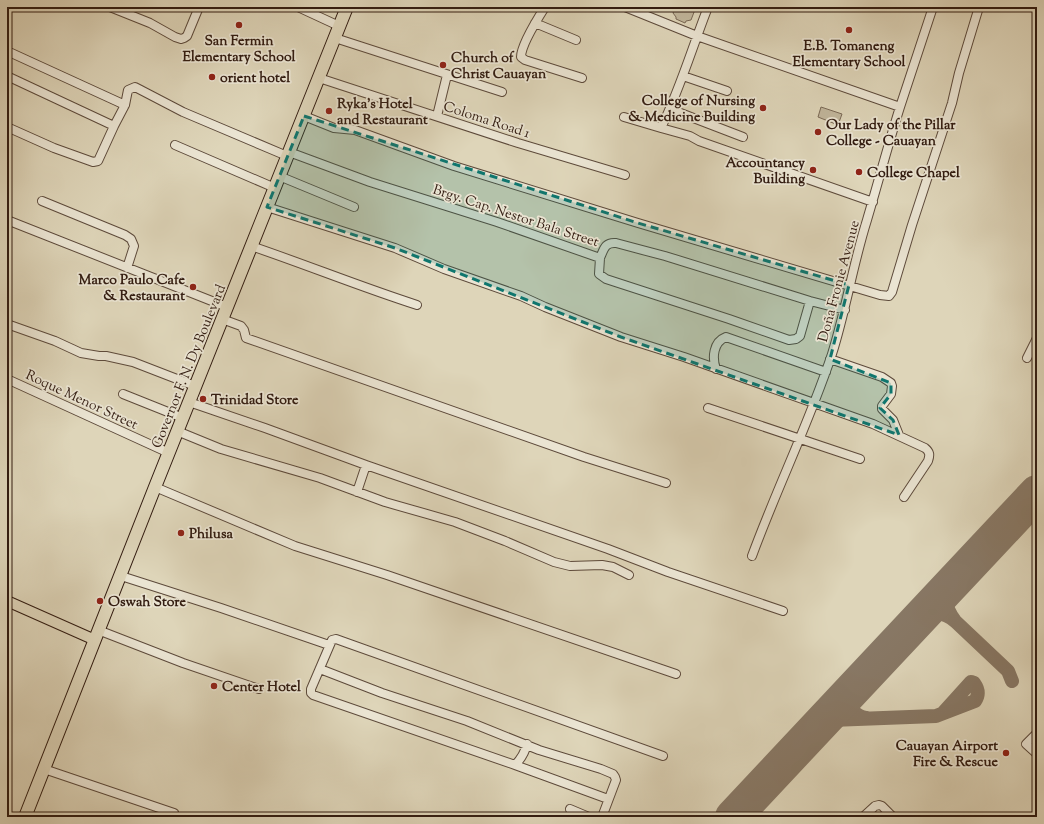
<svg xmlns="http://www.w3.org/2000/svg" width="1044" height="824" viewBox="0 0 1044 824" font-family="'Sorts Mill Goudy',serif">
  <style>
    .green { fill: #c1b69c; stroke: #7a6956 }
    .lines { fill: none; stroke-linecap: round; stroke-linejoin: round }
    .taxiway { stroke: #887865; stroke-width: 14 }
    .runway { stroke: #887865; stroke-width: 36 }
    .minor-casing { stroke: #5d4a3b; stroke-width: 10 }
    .major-casing { stroke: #321c11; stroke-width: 12 }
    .highway-casing { stroke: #321c11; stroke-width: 14 }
    .minor { stroke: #eae4d2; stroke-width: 8 }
    .major { stroke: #ded5b9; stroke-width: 10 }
    .highway { stroke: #ded5b9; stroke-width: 12 }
    .marked { fill: #0f766e; fill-opacity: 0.2; stroke: #0f766e; stroke-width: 3; stroke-dasharray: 8 5; stroke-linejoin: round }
    .poi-dot { fill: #8f2418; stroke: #eae4d2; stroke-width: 1.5 }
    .labels { text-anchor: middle; stroke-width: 3.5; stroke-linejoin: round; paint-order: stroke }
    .poi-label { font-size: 14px; font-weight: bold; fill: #321c11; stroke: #eae4d2; text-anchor: start }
    .street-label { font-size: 14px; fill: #321c11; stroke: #eae4d2 }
  </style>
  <rect width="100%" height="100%" fill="#ded5b9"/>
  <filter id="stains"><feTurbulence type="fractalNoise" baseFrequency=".005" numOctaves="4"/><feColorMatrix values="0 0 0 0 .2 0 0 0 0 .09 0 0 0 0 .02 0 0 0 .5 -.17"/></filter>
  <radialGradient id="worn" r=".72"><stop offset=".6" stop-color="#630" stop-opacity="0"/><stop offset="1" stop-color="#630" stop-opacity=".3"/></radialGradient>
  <path class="green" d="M675,7H696L691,20L686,21L685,23L676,19V17L673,13Z
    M821,107L842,114L838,125L818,117Z"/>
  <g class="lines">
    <path class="taxiway" d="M959,576C944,593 941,602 955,621L1008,671L1012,681
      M917,621C929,612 943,610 955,621
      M853,689C851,691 848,694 848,697C845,707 858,717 866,718
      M820,724L825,721L831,720L936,716L975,701C979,695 979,690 974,683L971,682L943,713"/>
    <path class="runway" d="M733,817L1037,493"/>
    <defs>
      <path id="minor" d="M110,7L150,23L175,37L181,39L184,38L187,36L199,7
        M298,7L339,26
        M545,7C538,18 521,45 521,57L525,60L582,78
        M625,7L697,36L900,107
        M535,23L576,40
        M335,38L502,92
        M7,51L125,105
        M7,76L114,126L125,105L128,90L135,87L183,112L287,156
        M683,76L727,91
        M319,78L518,143L625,175
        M670,109L743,137
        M304,116L334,128L355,130L454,166L638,223L880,295L889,296L892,292L912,225L952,103L959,73L979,7
        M437,116L447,75
        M624,117L661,128C680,89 692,48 708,7
        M7,127L54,148L93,162L98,161L114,126
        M661,128L690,136L699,141L873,202
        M175,145L275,188
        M289,152L370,182L497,222L600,258C604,249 605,242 616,243L665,256L810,301L845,310
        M279,176L354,207
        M42,201L125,235L131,239L134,246L127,268
        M267,207L395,248L444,269L521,296L545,307L621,337L684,357L873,424L925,448C930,452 930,455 928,461L904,497
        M7,220L227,307
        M251,246C307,265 361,287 417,305
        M600,258L599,274L606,279L729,319L789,340L796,339L800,336L810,301
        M222,319L241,326L244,330L246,338L584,457L666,483
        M7,324L55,341L81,353L99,356H106L133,362L195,386
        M1027,358L1037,338
        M830,359L882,377L891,383L892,386L891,394L882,406V409L893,420L899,435
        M716,369C712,358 713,342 726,337L826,372
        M7,379L169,453
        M123,394L183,418
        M189,402L265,428L366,465
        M708,408L860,459
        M177,431L221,449L320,478L385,502L455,522L505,541L554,562L570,566L602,565L613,567L629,575
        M155,487L295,546L387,575L676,674
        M357,492L366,465L608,549L668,572L783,611
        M752,556C777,488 809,423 832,354C846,310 853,264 867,220C878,183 888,145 900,107C911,74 922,40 933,7
        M121,576L221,608L329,645
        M98,630L183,663L259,689
        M320,669L382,693L467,721L539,750L601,769L613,774L615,777L616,780L602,817
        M1037,733L1026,744L1037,754
        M527,744C525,752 521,759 515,765L313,695L311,693V689L332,640L336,639L663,756
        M515,765L608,799
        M44,769L174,813L173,817
        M570,809L589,817
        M863,817L875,806L879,805L882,806L893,817"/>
      <path id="major" d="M7,601L95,640"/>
      <path id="highway" d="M25,817L155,487L347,7"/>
    </defs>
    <use href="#minor" class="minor-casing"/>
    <use href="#major" class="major-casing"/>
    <use href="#highway" class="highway-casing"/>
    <use href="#minor" class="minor"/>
    <use href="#major" class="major"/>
    <use href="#highway" class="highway"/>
  </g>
  <path class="marked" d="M304,116L638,223L849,285L830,359L891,383V394L880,408L893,420L899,435L621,337L395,248L267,207Z"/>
  <g class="poi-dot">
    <circle cx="239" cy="25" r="4"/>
    <circle cx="849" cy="30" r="4"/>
    <circle cx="443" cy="65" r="4"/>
    <circle cx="212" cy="77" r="4"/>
    <circle cx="763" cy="108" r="4"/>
    <circle cx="329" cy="111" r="4"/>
    <circle cx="818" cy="132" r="4"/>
    <circle cx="813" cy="170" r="4"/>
    <circle cx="859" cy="172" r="4"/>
    <circle cx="193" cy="287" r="4"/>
    <circle cx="203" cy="399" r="4"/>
    <circle cx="181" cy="533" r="4"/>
    <circle cx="100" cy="601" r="4"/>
    <circle cx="214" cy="686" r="4"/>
    <circle cx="1006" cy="753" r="4"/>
  </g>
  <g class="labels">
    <g class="poi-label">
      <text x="239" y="45" text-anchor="middle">San Fermin<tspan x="239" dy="16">Elementary School</tspan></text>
      <text x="849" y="50" text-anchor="middle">E.B. Tomaneng<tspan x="849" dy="16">Elementary School</tspan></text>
      <text x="451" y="62">Church of<tspan x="451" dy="16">Christ Cauayan</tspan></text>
      <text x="220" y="82">orient hotel</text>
      <text x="755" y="105" text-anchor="end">College of Nursing<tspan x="755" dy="16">&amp; Medicine Building</tspan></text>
      <text x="337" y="108">Ryka's Hotel<tspan x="337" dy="16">and Restaurant</tspan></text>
      <text x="826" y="129">Our Lady of the Pillar<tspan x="826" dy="16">College - Cauayan</tspan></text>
      <text x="805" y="167" text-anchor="end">Accountancy<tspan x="805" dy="16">Building</tspan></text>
      <text x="867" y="177">College Chapel</text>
      <text x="185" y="284" text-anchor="end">Marco Paulo Cafe<tspan x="185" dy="16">&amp; Restaurant</tspan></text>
      <text x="211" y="404">Trinidad Store</text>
      <text x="189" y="538">Philusa</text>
      <text x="108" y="606">Oswah Store</text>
      <text x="222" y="691">Center Hotel</text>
      <text x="998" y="750" text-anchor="end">Cauayan Airport<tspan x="998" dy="16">Fire &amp; Rescue</tspan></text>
    </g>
    <g class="street-label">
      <text transform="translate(487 119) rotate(18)" y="5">Coloma Road 1</text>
      <text transform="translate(516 215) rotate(18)" y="5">Brgy. Cap. Nestor Bala Street</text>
      <text transform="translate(838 281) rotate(-75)" y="5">Doña Fronie Avenue</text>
      <text transform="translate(188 366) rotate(-68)" y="5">Governor F. N. Dy Boulevard</text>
      <text transform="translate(82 399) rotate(25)" y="5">Roque Menor Street</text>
    </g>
  </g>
  <rect width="1044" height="824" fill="none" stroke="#ded5b9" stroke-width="24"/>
  <rect x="8" y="8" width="1028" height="808" fill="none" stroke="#321c11" stroke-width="2"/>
  <rect x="12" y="12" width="1020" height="800" fill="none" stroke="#321c11"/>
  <rect width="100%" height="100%" filter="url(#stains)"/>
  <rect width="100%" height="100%" fill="url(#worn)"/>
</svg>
